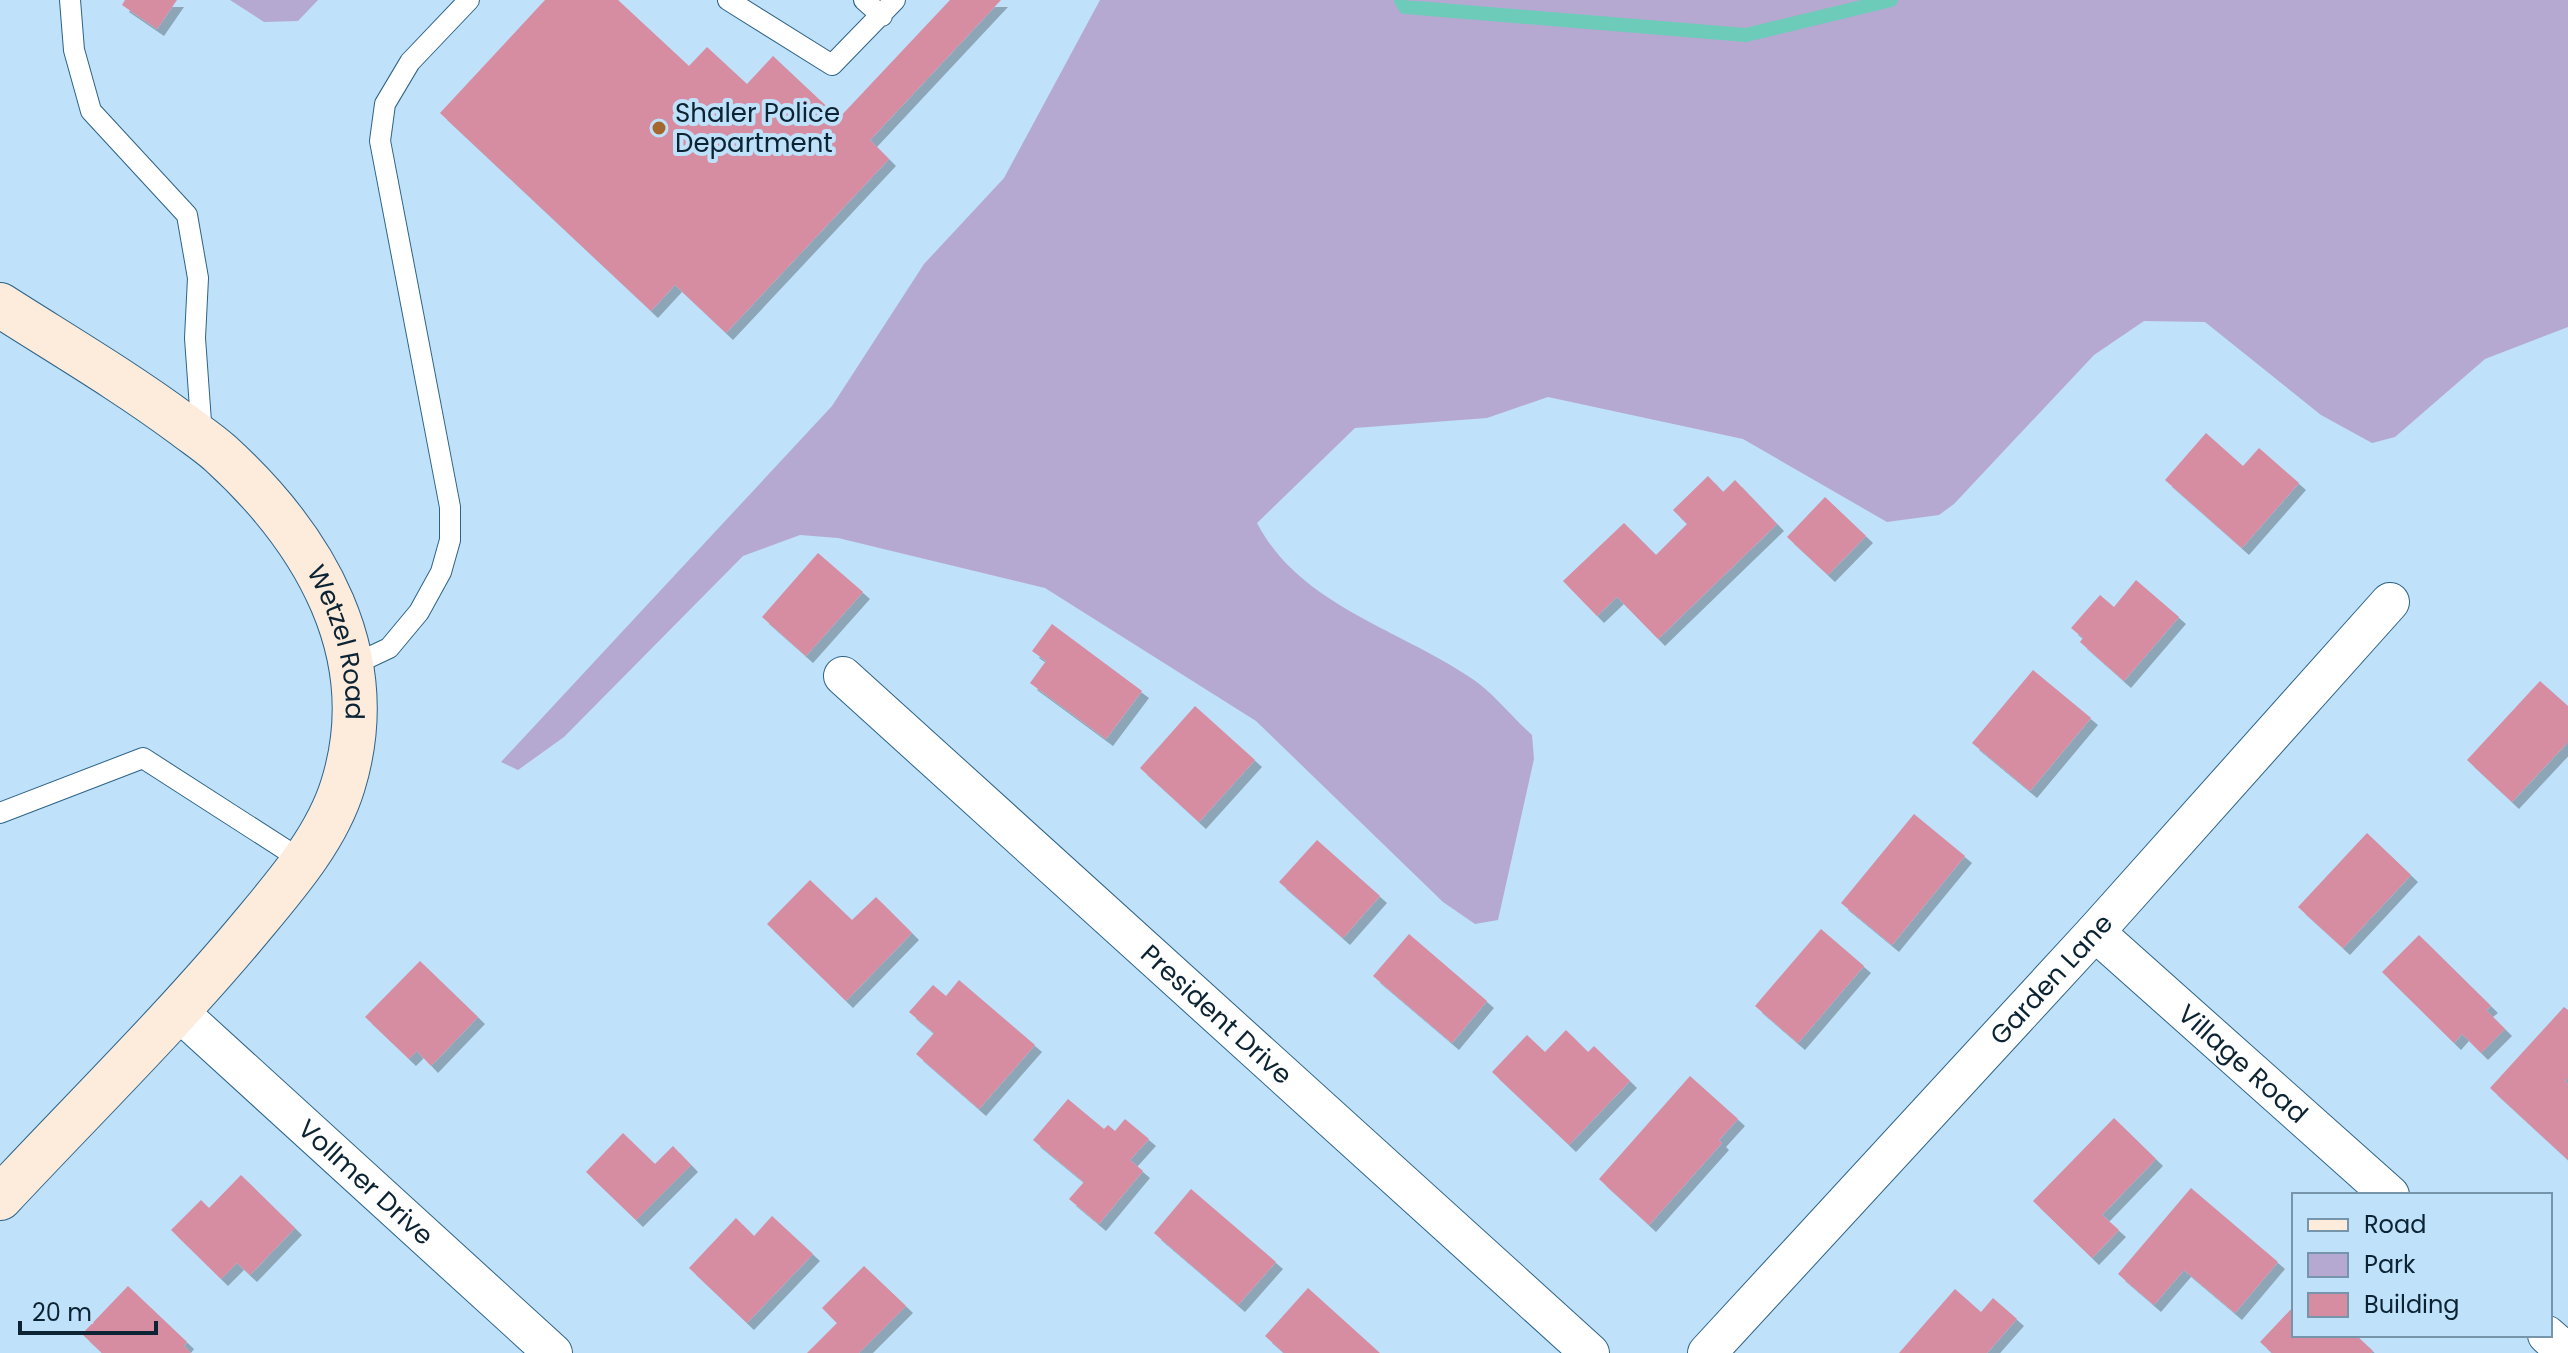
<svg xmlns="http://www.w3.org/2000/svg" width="2568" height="1353" viewBox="0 0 2568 1353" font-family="Poppins,sans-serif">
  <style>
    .green { fill: #b6a9d1 }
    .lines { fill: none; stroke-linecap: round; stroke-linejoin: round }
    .stream { stroke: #6dcbba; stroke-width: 14 }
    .building { fill: #d68ca1; filter: url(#shadow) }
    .lane-casing { stroke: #2c6388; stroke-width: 22 }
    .street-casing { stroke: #2c6388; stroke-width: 40 }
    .secondary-casing { stroke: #2c6388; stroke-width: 46 }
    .lane { stroke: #fff; stroke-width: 20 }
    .street { stroke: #fff; stroke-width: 38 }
    .secondary { stroke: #fdebdc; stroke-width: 44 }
    .poi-dot { fill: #a5672d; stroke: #bfe1fa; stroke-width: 3 }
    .labels { text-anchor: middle; stroke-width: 8; stroke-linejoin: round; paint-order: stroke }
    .poi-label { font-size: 26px; fill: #0b2332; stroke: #bfe1fa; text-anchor: start }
    .street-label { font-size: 26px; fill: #0b2332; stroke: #bfe1fa }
  </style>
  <defs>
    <filter id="shadow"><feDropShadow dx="7" dy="7" stdDeviation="0" flood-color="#0004"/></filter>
  </defs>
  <rect width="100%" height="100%" fill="#bfe1fa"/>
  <path class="green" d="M230,0H318L298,21L264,22Z
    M1100,0H2568V327L2485,359L2395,437L2372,443L2321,415L2205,322L2144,321L2094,355L1954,504L1939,515L1887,522L1743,439L1548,397L1487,418L1355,428L1257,523C1300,606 1402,630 1474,680C1495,695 1513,718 1532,735L1534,759L1498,920L1475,924L1443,902L1256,721L1045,588L838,538L800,535L743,556L564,737L518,770L501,762L832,406L924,264L1004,178Z"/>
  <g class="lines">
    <path class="stream" d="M1401,0L1405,7L1746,35L1891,0"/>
  </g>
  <path class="building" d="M125,0H177L157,29L122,5Z
    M545,0H618L689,66L707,47L747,84L773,56L839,118L950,0H1001L870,140L889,159L726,333L675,285L651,311L440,113Z
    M2206,433L2243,466L2259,448L2299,483L2242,548L2165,480Z
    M1708,476L1723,492L1735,480L1777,524L1658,639L1617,597L1597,616L1563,581L1624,523L1656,555L1687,524L1673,510Z
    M1825,497L1866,536L1828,575L1787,537Z
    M818,553L863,592L806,656L762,617Z
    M2136,580L2179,617L2124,681L2080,642L2083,638L2071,628L2100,595L2114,607Z
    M1052,624L1142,691L1106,739L1030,683L1046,661L1032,651Z
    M2033,670L2091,718L2030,791L1972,743Z
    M2540,681L2568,706V742L2512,802L2467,760Z
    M1195,706L1255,760L1199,822L1140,768Z
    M1914,814L1965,856L1892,945L1841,903Z
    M2367,833L2411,875L2343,948L2298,907Z
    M1317,840L1380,896L1343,938L1279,882Z
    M810,880L852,920L876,897L912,933L846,1001L767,924Z
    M1821,929L1864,966L1798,1043L1755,1006Z
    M1409,934L1487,1001L1452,1043L1373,976Z
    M2419,935L2491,1006L2486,1010L2505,1029L2481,1053L2462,1034L2454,1043L2382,972Z
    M420,961L478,1017L431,1066L417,1051L409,1059L365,1017Z
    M959,980L1035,1045L979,1109L916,1054L934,1033L909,1012L933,985L946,996Z
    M2564,1007L2568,1010V1078L2565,1081L2568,1084V1160L2490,1088Z
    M1566,1030L1588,1052L1594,1046L1630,1081L1569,1145L1492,1072L1527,1035L1545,1052Z
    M1690,1076L1738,1119L1719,1140L1722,1143L1649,1225L1599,1179Z
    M1068,1099L1104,1129L1108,1125L1115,1131L1125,1119L1149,1139L1130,1160L1143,1171L1099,1224L1069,1199L1084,1182L1033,1140Z
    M2114,1118L2156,1159L2102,1215L2119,1230L2092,1258L2033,1201Z
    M623,1133L655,1164L673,1146L691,1165L636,1220L586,1172Z
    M241,1175L295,1228L250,1275L237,1263L221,1279L171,1230L201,1200L209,1208Z
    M2191,1188L2278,1262L2235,1313L2184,1270L2154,1305L2118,1274Z
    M1191,1189L1276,1262L1238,1305L1154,1233Z
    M772,1216L813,1254L747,1323L689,1268L736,1218L754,1236Z
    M864,1266L906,1306L859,1353H807L837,1323L822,1308Z
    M128,1286L187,1342L184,1346L191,1353H102L82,1334Z
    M1308,1288L1380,1353H1284L1265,1336Z
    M1955,1289L1981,1312L1993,1298L2017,1319L1987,1353H1899Z
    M2294,1306V1335H2334L2336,1337L2356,1335L2373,1351L2371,1353H2272L2260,1342Z"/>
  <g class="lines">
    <defs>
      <path id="lane" d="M70,0L74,50L91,111L187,215L198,278L195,338L202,436
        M728,0L832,65L895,0
        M864,0L882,16
        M353,665L389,648L419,612L441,572L450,540V507L380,141L385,104L410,62L469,0
        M0,813L143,758L303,861"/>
      <g id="street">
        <path id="s1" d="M843,676L1590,1353"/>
        <path id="s2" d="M2095,932L2390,1195"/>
        <path id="s3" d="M178,1011L553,1353"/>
        <path d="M2547,1335L2567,1353"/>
        <path id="s4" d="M1707,1353L2095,932L2390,602"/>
      </g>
      <g id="secondary">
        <path id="s5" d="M0,305C61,344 124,381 182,424C195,434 209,443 221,454C315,540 383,655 343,785C327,838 286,885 251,927C172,1022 84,1108 0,1198"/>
      </g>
    </defs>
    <use href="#lane" class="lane-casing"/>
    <use href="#street" class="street-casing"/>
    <use href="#secondary" class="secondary-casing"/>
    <use href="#lane" class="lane"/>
    <use href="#street" class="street"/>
    <use href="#secondary" class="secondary"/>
  </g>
  <circle class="poi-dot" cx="659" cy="128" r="8"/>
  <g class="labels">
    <g class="poi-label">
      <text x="675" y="122">Shaler Police<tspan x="675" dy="30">Department</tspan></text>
    </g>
    <g class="street-label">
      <text dy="9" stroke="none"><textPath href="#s5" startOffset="494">Wetzel Road</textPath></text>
      <text dy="9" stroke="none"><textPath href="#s4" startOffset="508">Garden Lane</textPath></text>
      <text dy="9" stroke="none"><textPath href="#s1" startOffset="504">President Drive</textPath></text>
      <text dy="9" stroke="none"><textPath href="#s2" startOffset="198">Village Road</textPath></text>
      <text dy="9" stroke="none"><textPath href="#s3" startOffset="254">Vollmer Drive</textPath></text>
    </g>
  </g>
  <rect x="2292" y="1193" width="260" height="144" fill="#bfe1fa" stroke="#7795aa" stroke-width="2"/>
  <rect x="2308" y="1219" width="40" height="12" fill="#fdebdc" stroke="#7795aa" stroke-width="2"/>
  <text x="2364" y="1233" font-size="24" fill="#0b2332">Road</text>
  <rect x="2308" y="1253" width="40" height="24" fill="#b6a9d1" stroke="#7795aa" stroke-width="2"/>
  <text x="2364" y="1273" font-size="24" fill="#0b2332">Park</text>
  <rect x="2308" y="1293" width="40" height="24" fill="#d68ca1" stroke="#7795aa" stroke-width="2"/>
  <text x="2364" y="1313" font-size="24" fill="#0b2332">Building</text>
  <path d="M20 1321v12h136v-12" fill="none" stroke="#0b2332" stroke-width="4"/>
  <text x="32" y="1321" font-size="24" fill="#0b2332" stroke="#bfe1fa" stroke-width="6" paint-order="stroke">20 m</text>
</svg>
